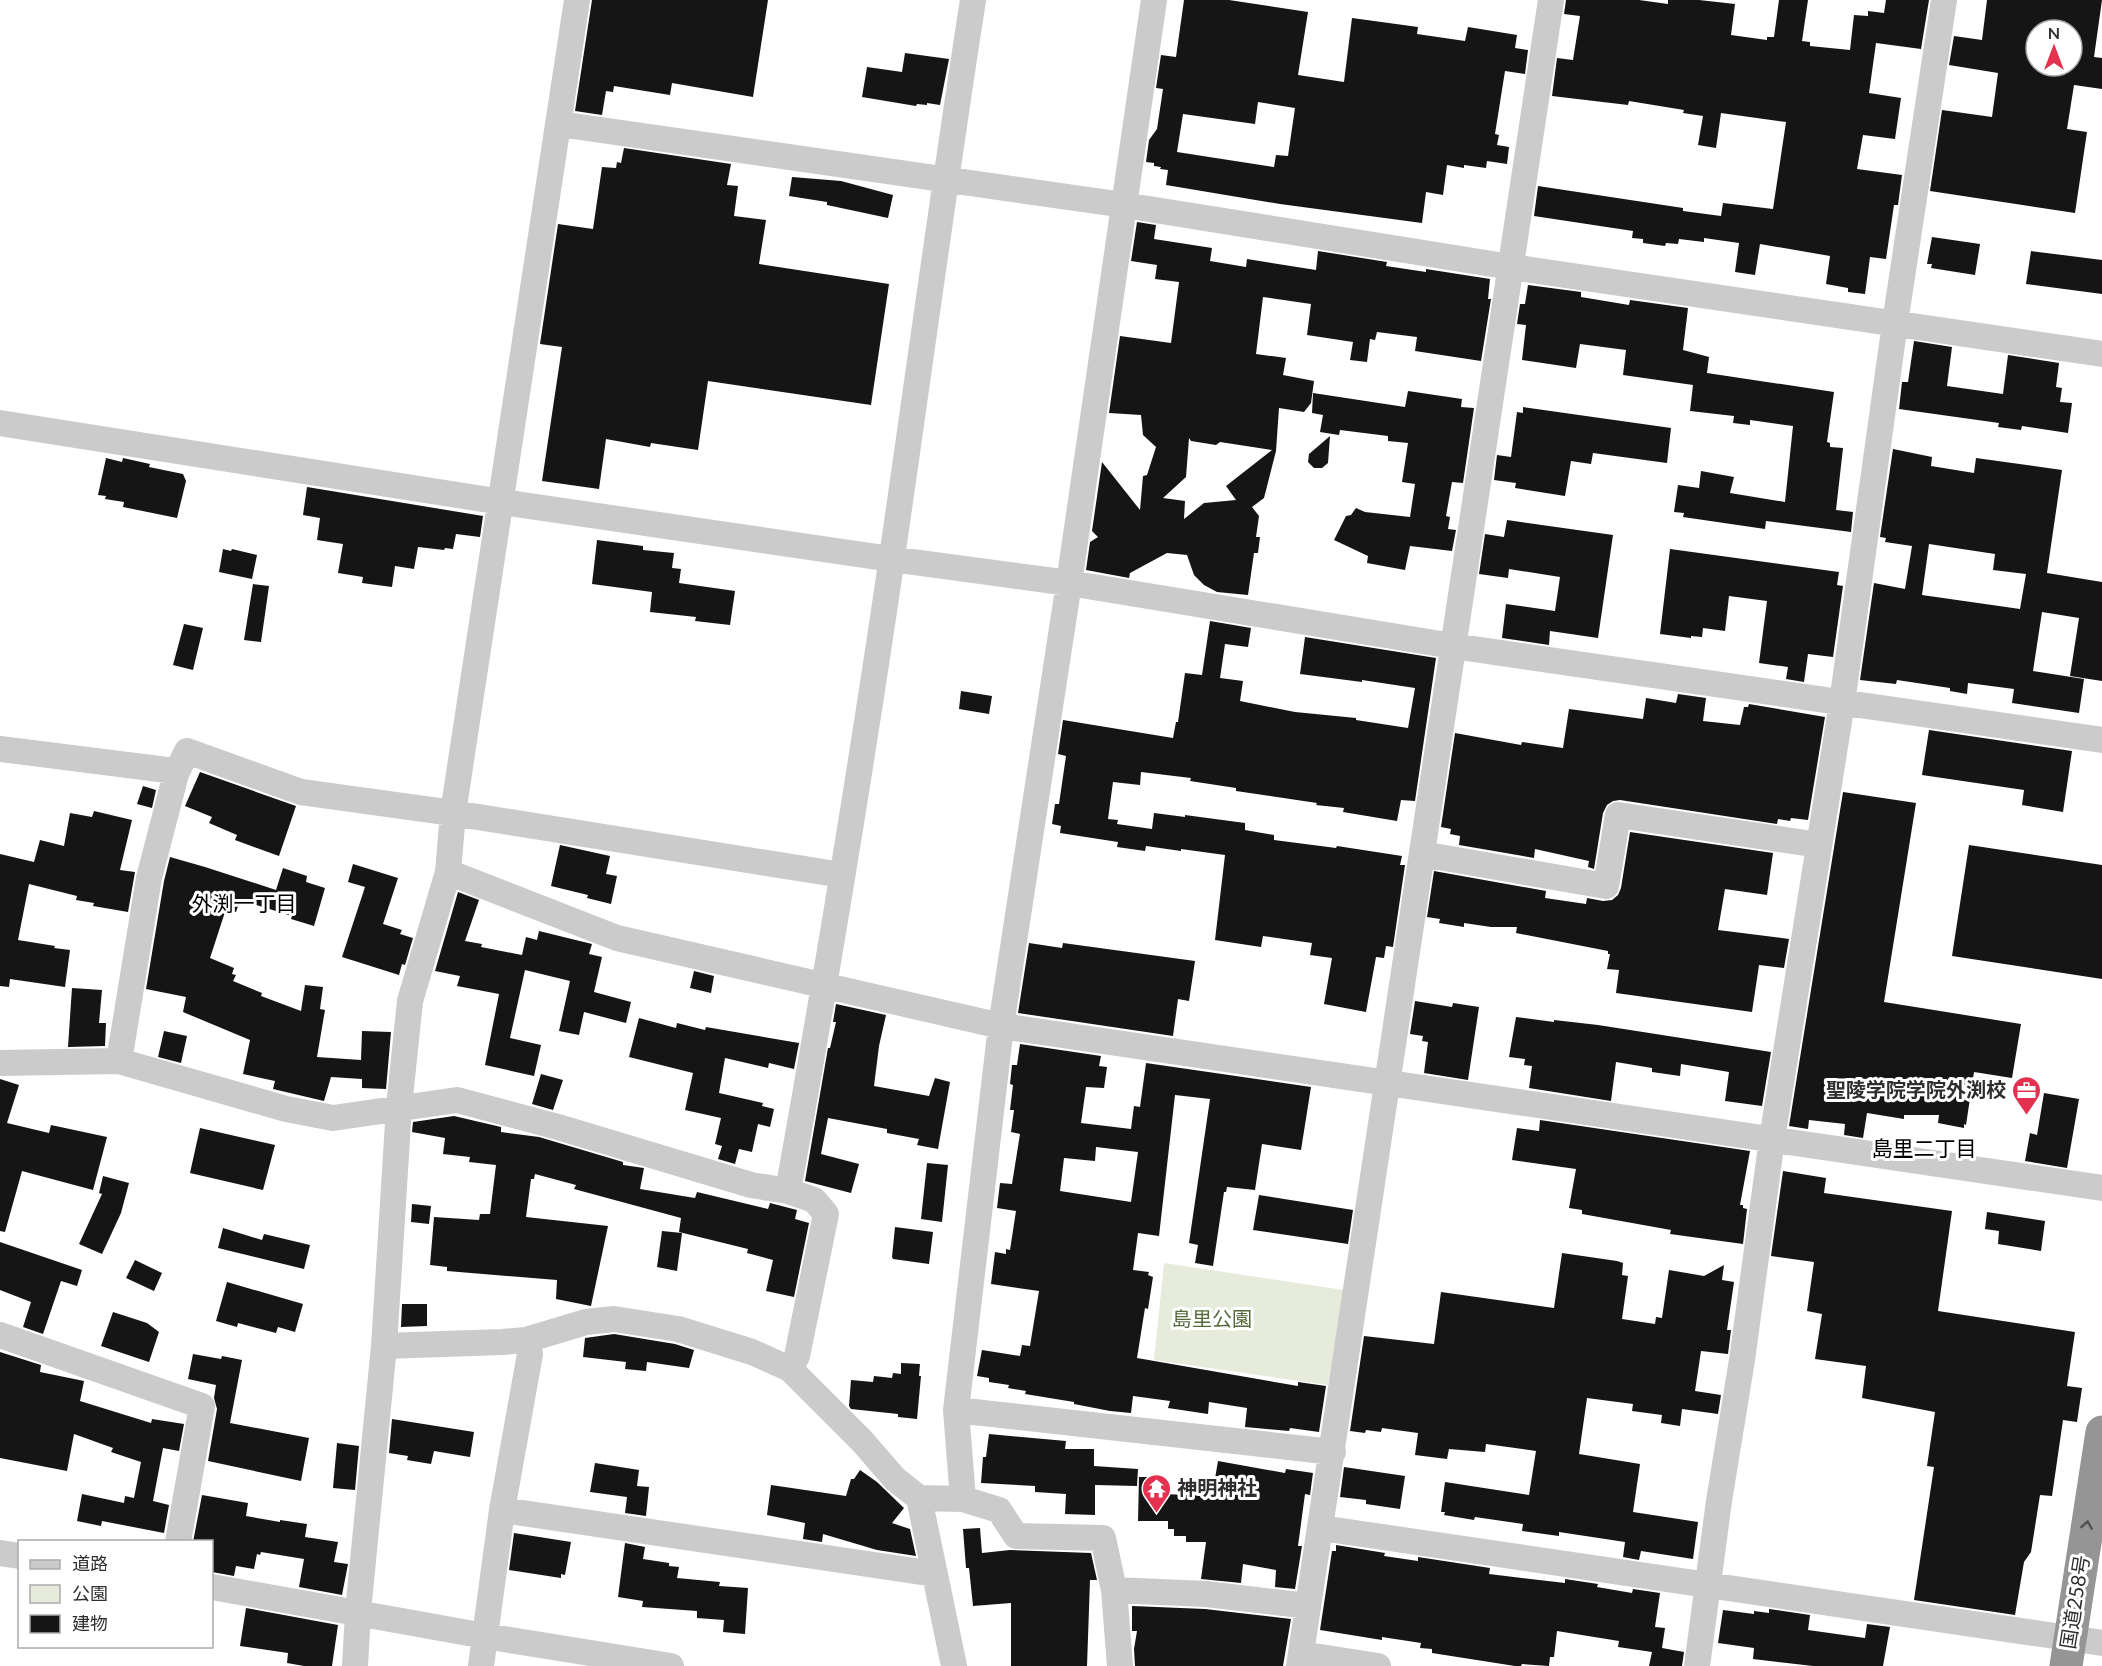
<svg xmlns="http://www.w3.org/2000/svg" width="2102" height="1666" viewBox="0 0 2102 1666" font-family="Lato,'Noto Sans JP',sans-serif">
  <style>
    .green { fill: #e6ebdc }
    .building { fill: #151515; fill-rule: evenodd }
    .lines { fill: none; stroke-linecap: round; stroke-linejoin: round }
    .street { stroke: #cbcbcb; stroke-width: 26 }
    .highway { stroke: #959595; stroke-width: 33 }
    .oneway { stroke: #525252 }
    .labels { text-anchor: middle; stroke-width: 6; stroke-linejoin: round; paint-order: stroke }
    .poi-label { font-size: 20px; font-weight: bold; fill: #2e2e2e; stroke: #fff; text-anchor: end }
    .park-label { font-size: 20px; fill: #566a3c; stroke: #fff }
    .street-label { font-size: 20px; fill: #2e2e2e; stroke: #fff }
    .neighbourhood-label { font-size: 21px; fill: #000; stroke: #fff }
  </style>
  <rect width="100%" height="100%" fill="#fff"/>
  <path class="green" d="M1164,1263L1344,1290L1328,1385L1154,1360Z"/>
  <path class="building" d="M592,0H768L753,97L672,83L670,95L614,86L613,92L606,91L602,115L575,111Z
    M1184,0H1229L1308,12L1298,75L1344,82L1352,18L1418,27L1417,34L1465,41L1468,27L1517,35L1515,48L1528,50L1525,74L1505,71L1495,134L1499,135L1497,145L1509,147L1507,164L1487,161L1486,168L1464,165V168L1447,165L1443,195L1426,192L1422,223L1280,204L1166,185L1168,170L1160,169L1161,167L1154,166V163L1146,162L1149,140L1157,129L1163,89L1156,88L1161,55L1176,57ZM1258,102L1295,108L1288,156L1276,155L1274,167L1177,152L1183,114L1255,124Z
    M1566,0H1639L1668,4V0H1699L1735,4L1731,35L1767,40V37H1774L1779,0H1808L1802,41L1810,42V46L1850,50L1854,15L1868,16V11L1884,13L1886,0H1929L1921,49L1876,43L1869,93L1901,98L1895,139L1863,135L1857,169L1902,175L1898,205H1894L1886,259L1870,257L1865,294L1848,292V288L1826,284L1830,256L1760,244L1755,275L1735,272L1739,243L1704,238V242L1679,239L1678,244L1666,243L1665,246L1643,243V239L1632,238L1633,231L1534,216L1538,186L1683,208V211L1721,216L1723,203L1773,209L1786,122L1721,113L1716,148L1698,145L1703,116L1683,113L1684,110L1629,101L1628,105L1552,96L1557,58L1573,60L1580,16L1564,14Z
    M1987,0H2102L2094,57L2102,58V89L2074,85L2067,129L2087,132L2075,213L1930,191L1942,110L1992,117L1998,73L1949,65L1954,36L1982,40ZM2036,30H2072V66H2036Z
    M905,53L949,59L940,105L927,103V105L917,104L916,106L862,97L867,67L902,72Z
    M624,148L731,164L727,185L738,186L734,216L766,220L759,264L889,284L871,405L708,381L698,450L651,443L650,447L606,439L599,489L542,481L562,347L540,344L558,224L593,229L602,167L616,168L617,162L621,163Z
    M792,177L841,181L893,195L888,218L827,205V202L789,196Z
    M1137,222L1156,225L1154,239L1212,248L1210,261L1246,267L1247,259L1316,270L1318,251L1387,262L1386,266L1426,272V269L1490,279L1488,299H1491L1481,361L1415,351L1417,337L1377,332L1375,340L1370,339L1367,362L1350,360L1353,342L1307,335L1311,304L1263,297L1256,354L1286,358L1283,375L1314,381L1311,403L1304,412L1279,408L1276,451L1264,498L1252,507L1259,516L1256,537H1260L1258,553H1254L1248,595L1217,592L1204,585L1194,575L1187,555L1167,553L1130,573L1129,578L1086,570L1090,542L1098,537L1092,531L1102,462L1140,510L1143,476L1147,475L1156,447L1143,435L1141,415L1109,413L1120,336L1171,343L1179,282L1155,279L1157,265L1131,261ZM1189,438L1191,441L1216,445L1220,442L1272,450L1226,486L1236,500L1204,503L1184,519L1185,501L1163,498L1186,477Z
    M1932,237L1980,244L1975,275L1931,268L1932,264H1927Z
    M2031,251L2102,260V294L2026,284Z
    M1528,285L1581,292V297L1629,305L1630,300L1688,308L1683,350L1709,357L1707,373L1834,392L1827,442L1830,443V447L1843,448L1836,510L1853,512L1851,532L1766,521L1765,529L1683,517L1684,513L1674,512L1678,485L1699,488L1701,471L1734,477L1730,493L1785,502L1793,426L1750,420V425L1733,423L1734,416L1690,411L1693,385L1623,375L1626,350L1580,344L1576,368L1522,360L1526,325L1517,324L1520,304H1525Z
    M1914,341L1952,347L1947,386L2003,394L2008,355L2059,363L2056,387L2062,388L2060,402L2072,403L2068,433L2022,426L2021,430L1998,427L1999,423L1899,409L1902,382H1908Z
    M1408,391L1462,399L1461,407L1474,408L1463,483L1452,482L1446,516L1450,517L1448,529L1456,530L1452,551L1410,546L1405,570L1367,563L1368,556L1334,540L1346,516L1351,515L1356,508L1365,512L1410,517L1415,484L1402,482L1408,443L1388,441V436L1340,430L1339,435L1320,432L1323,415L1312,413L1313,393L1405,407Z
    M1523,407L1671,428L1667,463L1593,453L1591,464L1571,461L1565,496L1515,488L1516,483L1494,480L1497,455L1511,457L1517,412L1523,413Z
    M1330,436L1328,463L1322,468H1314L1308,462L1309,454Z
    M1893,449L1932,457L1931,466L1974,473L1976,458L2062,470L2047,573L2102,582V681L2070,676L2079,618L2042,612L2033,671L2084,679L2079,713L2012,703L2014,689L1968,683L1967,694L1950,691V688L1897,680L1896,684L1860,680L1874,583L1905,589L1912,546L1885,542L1886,538L1880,537ZM1929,544L1995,554L1993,570L2026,574L2020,609L1922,595Z
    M106,458L122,462L123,458L150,464L149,467L183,474L186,481L177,518L123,507L124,502L105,499L106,496L98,495Z
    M307,487L483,516L480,537L456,534L453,549L445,548L444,550L418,547L414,569L395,566L392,587L362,583L363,577L338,573L343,544L317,540L320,518L303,515Z
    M1507,520L1613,535L1598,638L1550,631L1549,645L1502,638L1506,604L1555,611L1560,577L1509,569L1508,578L1479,574L1485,534L1504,537Z
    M597,540L643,546V550L674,553L672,568L681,569L679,583L735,591L730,625L695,621L696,617L650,612L652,592L592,584Z
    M223,549L231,551L232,549L257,555L252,579L219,572Z
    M1670,549L1839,572L1837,585L1843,586L1833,657L1808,654L1804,682L1786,679L1788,667L1759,663L1767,601L1729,596L1725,631L1703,628L1702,637L1691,636V638L1660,634Z
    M253,584L269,586L261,642L244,640Z
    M1210,621L1251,628L1248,647L1225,644L1220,678L1243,681L1240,701L1295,712L1356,718V720L1408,728L1415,688L1362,680V682L1300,674L1305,637L1436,658L1415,801L1401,800L1397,821L1343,812L1344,808L1316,805L1317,803L1236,791V788L1190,781L1191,778L1141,772L1140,785L1113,782L1108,819L1118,820L1117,824L1152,829L1154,813L1185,817V815L1245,823V830L1274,835V840L1336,848L1337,846L1402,856L1400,865H1405L1393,947L1386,946L1384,958L1376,957L1366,1012L1324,1004L1332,958L1310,955L1312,943L1263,936L1261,947L1215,940L1225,855L1181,849V851L1146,846L1145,851L1117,847L1118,842L1060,833L1061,826L1052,824L1055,804H1059L1066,756L1058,754L1063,720L1173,738L1176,722H1178L1185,673L1202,675Z
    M184,624L203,628L193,670L173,665Z
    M961,691L992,696L989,714L959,709Z
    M1678,694L1706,698L1703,721L1740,725L1744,707H1748L1749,704L1825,717L1808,820L1791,818L1790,821L1778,819L1777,824L1620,800L1613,801L1607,805L1603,813L1594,869L1588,867L1589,861L1535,849L1534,858L1459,845L1460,836L1450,834L1451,829L1441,827L1455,733L1521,745L1522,742L1563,748L1569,709L1643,719L1646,698L1676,703Z
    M1929,730L2072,751L2063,812L2022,805L2024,790L1922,775Z
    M200,772L296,806L279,856L235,840L237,835L209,823L212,817L185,806Z
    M143,786L156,790L152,808L137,804Z
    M1843,792L1916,803L1884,1002L2021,1024L2012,1078L1974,1072L1966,1125L1964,1124V1128L1938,1123L1939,1115H1904V1119L1867,1113L1863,1138L1844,1135L1845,1124L1809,1120L1808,1129L1789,1126Z
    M94,811L132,820L120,870L135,872L128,912L93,906L94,903L76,900L77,896L29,884L18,940L55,946L54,948L70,950L65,987L10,979L9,987L0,986V854L34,862L40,840L64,846L70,813L92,817Z
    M1630,832L1773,853L1767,895L1725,889L1718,930L1789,939L1784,968L1759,965L1752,1012L1616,993L1619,970L1607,969L1610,954H1608V951L1516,933L1517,927H1491L1464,923V927L1439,923L1440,919L1427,917L1434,871L1546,891L1545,898L1586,904L1587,898L1603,901L1612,900L1618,895L1621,888Z
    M560,845L610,856L606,874L617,876L611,904L587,898L588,895L551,886Z
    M1969,845L2102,865V979L1952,956Z
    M170,857L205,867L276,890L283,868L307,876L306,882L325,888L314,926L291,919L292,916L240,900L236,912L226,909L210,958L234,968L232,974L236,975L233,981L262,993L261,996L301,1011L305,985L323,987L320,1009L325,1010L317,1057L361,1060L362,1031L391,1032L386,1089L362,1088V1079L331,1077L324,1101L273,1089L275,1081L243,1074L250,1040L183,1012L186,997L146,989L164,881Z
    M353,864L398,878L383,924L402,930L400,934L413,938L405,965L402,964L399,975L342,957L365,887L348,882Z
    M458,892L479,900L465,941L482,944L481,947L522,955L526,937L537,940L539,931L592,944L589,954L602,957L594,992L631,1002L626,1023L584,1012L579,1035L559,1031L570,981L525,970L510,1038L541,1045L534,1076L485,1065L499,994L457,986L460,976L435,971Z
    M1029,943L1062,948L1063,943L1195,961L1189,1001L1178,999L1173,1036L1018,1013Z
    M694,971L714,976L711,993L690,988Z
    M72,988L102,990L99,1023H106L105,1046L68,1047Z
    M1415,1001L1452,1007L1453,1003L1479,1007L1468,1080L1424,1073L1428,1042L1422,1041L1423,1036L1410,1034Z
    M836,1004L886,1015L879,1046L874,1086L929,1096L935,1078L950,1082L938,1149L917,1145L919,1139L887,1133V1129L828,1118L821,1154L859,1164L851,1193L805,1181L828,1048H830L836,1022H833Z
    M1516,1017L1554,1022V1020L1598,1025L1771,1052L1762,1106L1725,1101L1729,1072L1681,1064L1680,1076L1652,1072V1068L1616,1062L1611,1101L1529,1088L1532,1066L1524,1065L1525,1059L1509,1057Z
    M639,1018L676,1028L677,1023L705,1030L706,1027L799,1043L794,1069L769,1063L768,1068L725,1058L719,1093L763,1103L762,1106L774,1109L770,1127L758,1124L752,1152L739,1149L735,1164L718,1159L722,1146L715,1144L721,1118L685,1110L693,1073L629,1057Z
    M164,1031L187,1036L181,1063L158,1057Z
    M1020,1044L1101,1056L1099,1066L1107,1067L1104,1088L1086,1087L1081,1123L1131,1129L1134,1106L1140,1107L1146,1063L1311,1087L1301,1150L1262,1144L1255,1190L1227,1187L1226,1192H1224L1213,1266L1195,1263L1198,1245L1189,1243L1210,1099L1175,1095L1159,1236L1138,1233L1133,1270L1149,1272L1148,1275L1153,1277L1148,1309L1145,1308L1137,1358L1298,1386V1382L1326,1386L1319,1432L1290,1428L1289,1431L1245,1427L1247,1408L1209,1402L1208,1414L1168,1408L1170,1401L1133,1396L1131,1413L1110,1411L1074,1404V1402L1025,1394L1026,1391L1008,1388L1009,1385L989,1382V1378L977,1376L982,1350L1020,1356L1022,1345L1030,1346L1039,1291L991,1284L995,1252L1006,1254V1249L1010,1250L1016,1211L997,1208L1000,1183L1012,1184L1020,1134L1011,1132L1014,1110H1010L1013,1085L1010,1084L1012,1065H1017ZM1096,1147L1138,1152L1131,1202L1060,1191L1064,1158L1095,1161Z
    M541,1074L563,1080L553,1110L532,1104Z
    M0,1079L19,1085L7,1123L49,1133L51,1125L107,1137L93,1190L22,1171L5,1232L0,1231Z
    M2044,1093L2079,1099L2067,1168L2025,1161L2030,1133L2037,1135Z
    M454,1116L501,1127V1132L539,1137L623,1162V1165L644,1168L640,1189L695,1198L697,1192L768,1209L770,1203L797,1210L795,1219L809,1223L794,1297L766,1291L773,1260L747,1253L748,1249L679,1232L681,1218L574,1189L576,1185L535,1174L534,1179H531L526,1217L608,1226L591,1306L556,1299L557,1280L447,1271V1267L430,1265L434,1217L479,1220L480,1214H490L496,1165L469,1162L470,1157L443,1154L445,1138L412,1132L413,1122Z
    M1540,1120L1750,1151L1740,1205H1743V1208L1747,1209L1743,1244L1670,1234L1671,1230L1582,1214V1210L1569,1208L1576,1169L1512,1160L1517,1128L1539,1131Z
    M200,1128L275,1145L263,1190L190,1173Z
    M927,1163L948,1165L942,1222L921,1219Z
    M1783,1171L1826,1178L1824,1193L1952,1211L1938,1311L2075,1332L2067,1386L2082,1388L2077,1422L2063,1420L2052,1496L2040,1495L2031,1552L2024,1562L2015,1615L1914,1600L1934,1467L1927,1466L1935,1412L1862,1398L1866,1366L1815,1359L1822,1314L1807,1311L1814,1262L1771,1256Z
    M103,1176L129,1183L121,1213L102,1254L79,1244L102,1194L99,1193Z
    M1259,1195L1353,1210L1348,1244L1253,1230Z
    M412,1204L431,1206L429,1224L411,1222Z
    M1987,1212L2045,1221L2041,1251L1998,1244L1999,1231L1985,1229Z
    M895,1227L933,1232L929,1264L893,1259L892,1257Z
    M223,1228L262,1240L264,1234L310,1245L304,1269L218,1248Z
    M662,1231L682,1233L677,1271L657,1267Z
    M0,1242L82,1270L77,1286L61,1281L43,1334L23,1327L31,1302L0,1290Z
    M1562,1253L1617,1261L1623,1263L1622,1275L1628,1276L1622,1319L1655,1324L1656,1317L1662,1318L1669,1270L1704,1276L1724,1265L1722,1280L1734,1282L1727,1330H1731L1728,1354L1701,1351L1695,1391L1721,1395L1718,1414L1682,1409L1680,1426L1661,1423L1662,1415L1632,1411L1633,1404L1587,1398L1579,1454L1640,1464L1633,1512L1698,1522L1693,1559L1641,1551L1639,1560L1623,1557L1625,1542L1559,1532V1536L1522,1531L1523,1524L1475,1517L1474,1520L1444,1515L1445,1512H1441L1445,1482L1529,1495L1536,1451L1486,1444L1485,1452L1449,1449L1447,1459L1415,1455L1418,1433L1382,1428L1381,1432L1366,1430L1365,1433L1350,1431L1364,1336L1434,1344L1441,1292L1554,1308Z
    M135,1260L162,1273L154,1291L126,1278Z
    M227,1282L303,1304L295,1332L278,1327L276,1333L238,1323L237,1327L216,1321Z
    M402,1304H427V1326L401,1327Z
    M113,1312L147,1323L159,1332L149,1362L101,1346Z
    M614,1334L675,1344L694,1350L689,1368L647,1362L646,1371L625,1369L626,1362L583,1357L585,1338Z
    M0,1352L41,1365L40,1372L84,1381L80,1401L151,1423L152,1419L184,1424L179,1451L163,1448L153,1501L169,1505L164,1533L102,1521L101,1526L77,1521L82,1494L124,1503L125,1496L134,1498L141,1462L111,1452L113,1448L74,1434L67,1471L0,1458Z
    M193,1354L221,1359L222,1356L242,1360L230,1423L309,1438L301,1481L208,1461L217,1409L214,1398L216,1385L188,1379Z
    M901,1363L920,1364L919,1376H921L917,1419L898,1417V1414L851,1409L849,1406L851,1380L873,1382L874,1376L892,1378L893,1373L901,1374Z
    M392,1419L474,1432L470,1457L434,1451L431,1464L407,1460L408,1456L389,1453Z
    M989,1434L1066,1441L1065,1449H1094V1466L1138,1469L1137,1486L1095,1485V1515L1065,1514L1066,1494L1035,1492V1486L981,1483L983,1457H986Z
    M337,1443L359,1446L355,1490L333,1488Z
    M1218,1461L1285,1473L1286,1469L1313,1473L1310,1495L1305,1494L1298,1546H1302L1295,1589L1275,1587L1276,1570L1243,1564L1241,1583L1201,1579L1206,1542H1186V1536H1174V1529H1168V1521H1138L1139,1477H1163V1494L1212,1496Z
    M595,1463L639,1470L637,1486L649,1487L646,1516L625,1513L627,1497L590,1492Z
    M1344,1467L1405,1476L1400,1509L1366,1504V1500L1340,1497Z
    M860,1470L877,1482L904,1508L892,1523L910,1529L916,1556L877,1550L823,1534L822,1542L803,1539L805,1523L767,1515L771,1485L846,1496L851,1479H854Z
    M202,1495L248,1503L246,1516L280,1522V1520L307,1524L305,1537L338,1542L334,1562L348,1564L342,1595L299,1587L304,1559L261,1552L260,1555L257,1554L254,1569L236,1566L234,1576L212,1572V1542H193Z
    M980,1528L982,1553L1010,1550L1091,1553L1097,1580H1090L1087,1666H1011V1603L973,1606L969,1568H966L963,1529Z
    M514,1533L571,1542L565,1575L561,1574V1578L509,1570Z
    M625,1543L645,1547L643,1559L669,1563V1566L679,1567L677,1578L720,1582L719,1586L748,1588L745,1634L723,1632L724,1620L697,1618V1611L642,1607L643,1601L618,1597Z
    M1336,1545L1385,1553L1384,1556L1418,1561V1557L1490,1568L1489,1574L1565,1583V1579L1598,1584L1597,1587L1632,1593L1633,1589L1660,1593L1655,1627L1665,1628L1662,1648L1684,1652L1682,1666H1649L1652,1652L1618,1647L1619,1641L1557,1631L1554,1657H1550L1549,1666L1522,1664L1521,1666H1515L1432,1653V1649L1420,1648L1421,1643L1382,1637V1640L1320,1630L1332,1551H1336Z
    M1132,1606L1205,1609L1291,1619L1283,1666H1135L1134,1649L1137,1631H1132Z
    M246,1608L338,1625L332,1666H304L287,1663L288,1653L240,1646Z
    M1769,1609L1810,1615L1808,1630L1865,1638L1867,1624L1890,1627L1883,1666H1813L1753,1659L1754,1648L1718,1643L1723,1610L1754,1614V1611L1769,1613Z"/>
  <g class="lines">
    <path class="street" d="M559,124L1124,205L1511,267L2102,354
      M0,423L502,502L891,559L1069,583L1453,646L2102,740
      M0,749L167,770L176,774
      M1422,854L1606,886L1618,815L1819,845
      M448,872L617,938L1001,1026L2102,1188
      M119,1061L149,878L176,774L187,751L301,792L453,813L842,875
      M0,1063L119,1061L286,1109L333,1118L457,1100L558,1127L751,1185L788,1191L814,1200L826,1214L797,1356L790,1369L862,1441L895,1479L919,1498L963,1499L999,1510L1016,1536L1103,1538L1114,1590L1120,1666
      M788,1191C826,980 861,769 892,557C919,371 944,186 973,0
      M0,1335L202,1406L178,1542
      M526,1340L530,1354L502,1510L935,1574
      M384,1346L502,1342L526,1340L586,1322L614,1319L678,1329L752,1352L790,1369
      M956,1410L1333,1452
      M919,1498L954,1666
      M963,1499L956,1410L1001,1026L1069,583L1154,0
      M1321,1528L2102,1643
      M0,1553L20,1556
      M212,1587L485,1636L671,1666
      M1114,1590L1206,1594L1308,1606
      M1301,1654L1378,1666
      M355,1666L358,1612L384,1346L399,1107L410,1001L448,872L453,813L577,0
      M481,1666L502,1510
      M1299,1666L1551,0
      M1697,1666L1719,1501L1742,1360L1772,1139L1842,703L1895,323L1944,0"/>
    <path class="highway" d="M2066,1666L2102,1432"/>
  </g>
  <defs><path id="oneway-chevron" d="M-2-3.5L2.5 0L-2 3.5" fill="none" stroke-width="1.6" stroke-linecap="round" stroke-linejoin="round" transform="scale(1.5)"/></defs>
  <use class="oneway" href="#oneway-chevron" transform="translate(2087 1525) rotate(-81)"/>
  <defs>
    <symbol id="office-pin" viewBox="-11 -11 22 30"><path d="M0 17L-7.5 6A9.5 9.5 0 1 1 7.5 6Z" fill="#e43150" stroke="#fff"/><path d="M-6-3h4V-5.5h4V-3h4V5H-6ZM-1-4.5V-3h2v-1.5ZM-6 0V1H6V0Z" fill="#fff"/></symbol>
    <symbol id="temple-pin" viewBox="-11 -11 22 30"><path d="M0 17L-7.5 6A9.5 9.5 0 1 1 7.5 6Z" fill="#e43150" stroke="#fff"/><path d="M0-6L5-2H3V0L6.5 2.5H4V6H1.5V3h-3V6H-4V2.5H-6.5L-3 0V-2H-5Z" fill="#fff"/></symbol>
  </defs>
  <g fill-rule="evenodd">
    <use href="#office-pin" x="2010" y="1074" width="33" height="45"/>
    <use href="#temple-pin" x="1140" y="1472" width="33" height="45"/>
  </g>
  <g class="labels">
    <g class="poi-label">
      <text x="2006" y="1097">聖陵学院学院外渕校</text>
      <text x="1177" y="1495" text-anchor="start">神明神社</text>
    </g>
    <g class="park-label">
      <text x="1212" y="1326">島里公園</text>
    </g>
    <g class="street-label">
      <text transform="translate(2075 1602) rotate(-81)" y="7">国道258号</text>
    </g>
    <g class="neighbourhood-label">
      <text x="244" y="911">外渕一丁目</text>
      <text x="1924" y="1156">島里二丁目</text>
    </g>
  </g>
  <rect x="18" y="1540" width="195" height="108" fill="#ffffff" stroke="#ababab" stroke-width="1.5"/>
  <rect x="30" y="1560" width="30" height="9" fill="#cbcbcb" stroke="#ababab" stroke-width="1.5"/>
  <text x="72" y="1570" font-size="18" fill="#2e2e2e">道路</text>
  <rect x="30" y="1585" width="30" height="18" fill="#e6ebdc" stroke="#ababab" stroke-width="1.5"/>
  <text x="72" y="1600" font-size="18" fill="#2e2e2e">公園</text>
  <rect x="30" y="1615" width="30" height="18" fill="#151515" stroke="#ababab" stroke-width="1.5"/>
  <text x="72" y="1630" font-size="18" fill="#2e2e2e">建物</text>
  <g transform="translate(2054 48)"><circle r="28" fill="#ffffff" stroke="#ababab" stroke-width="1.5"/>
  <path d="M0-4.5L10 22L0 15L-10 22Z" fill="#e43150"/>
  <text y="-9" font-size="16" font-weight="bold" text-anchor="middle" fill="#2e2e2e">N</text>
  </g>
</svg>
